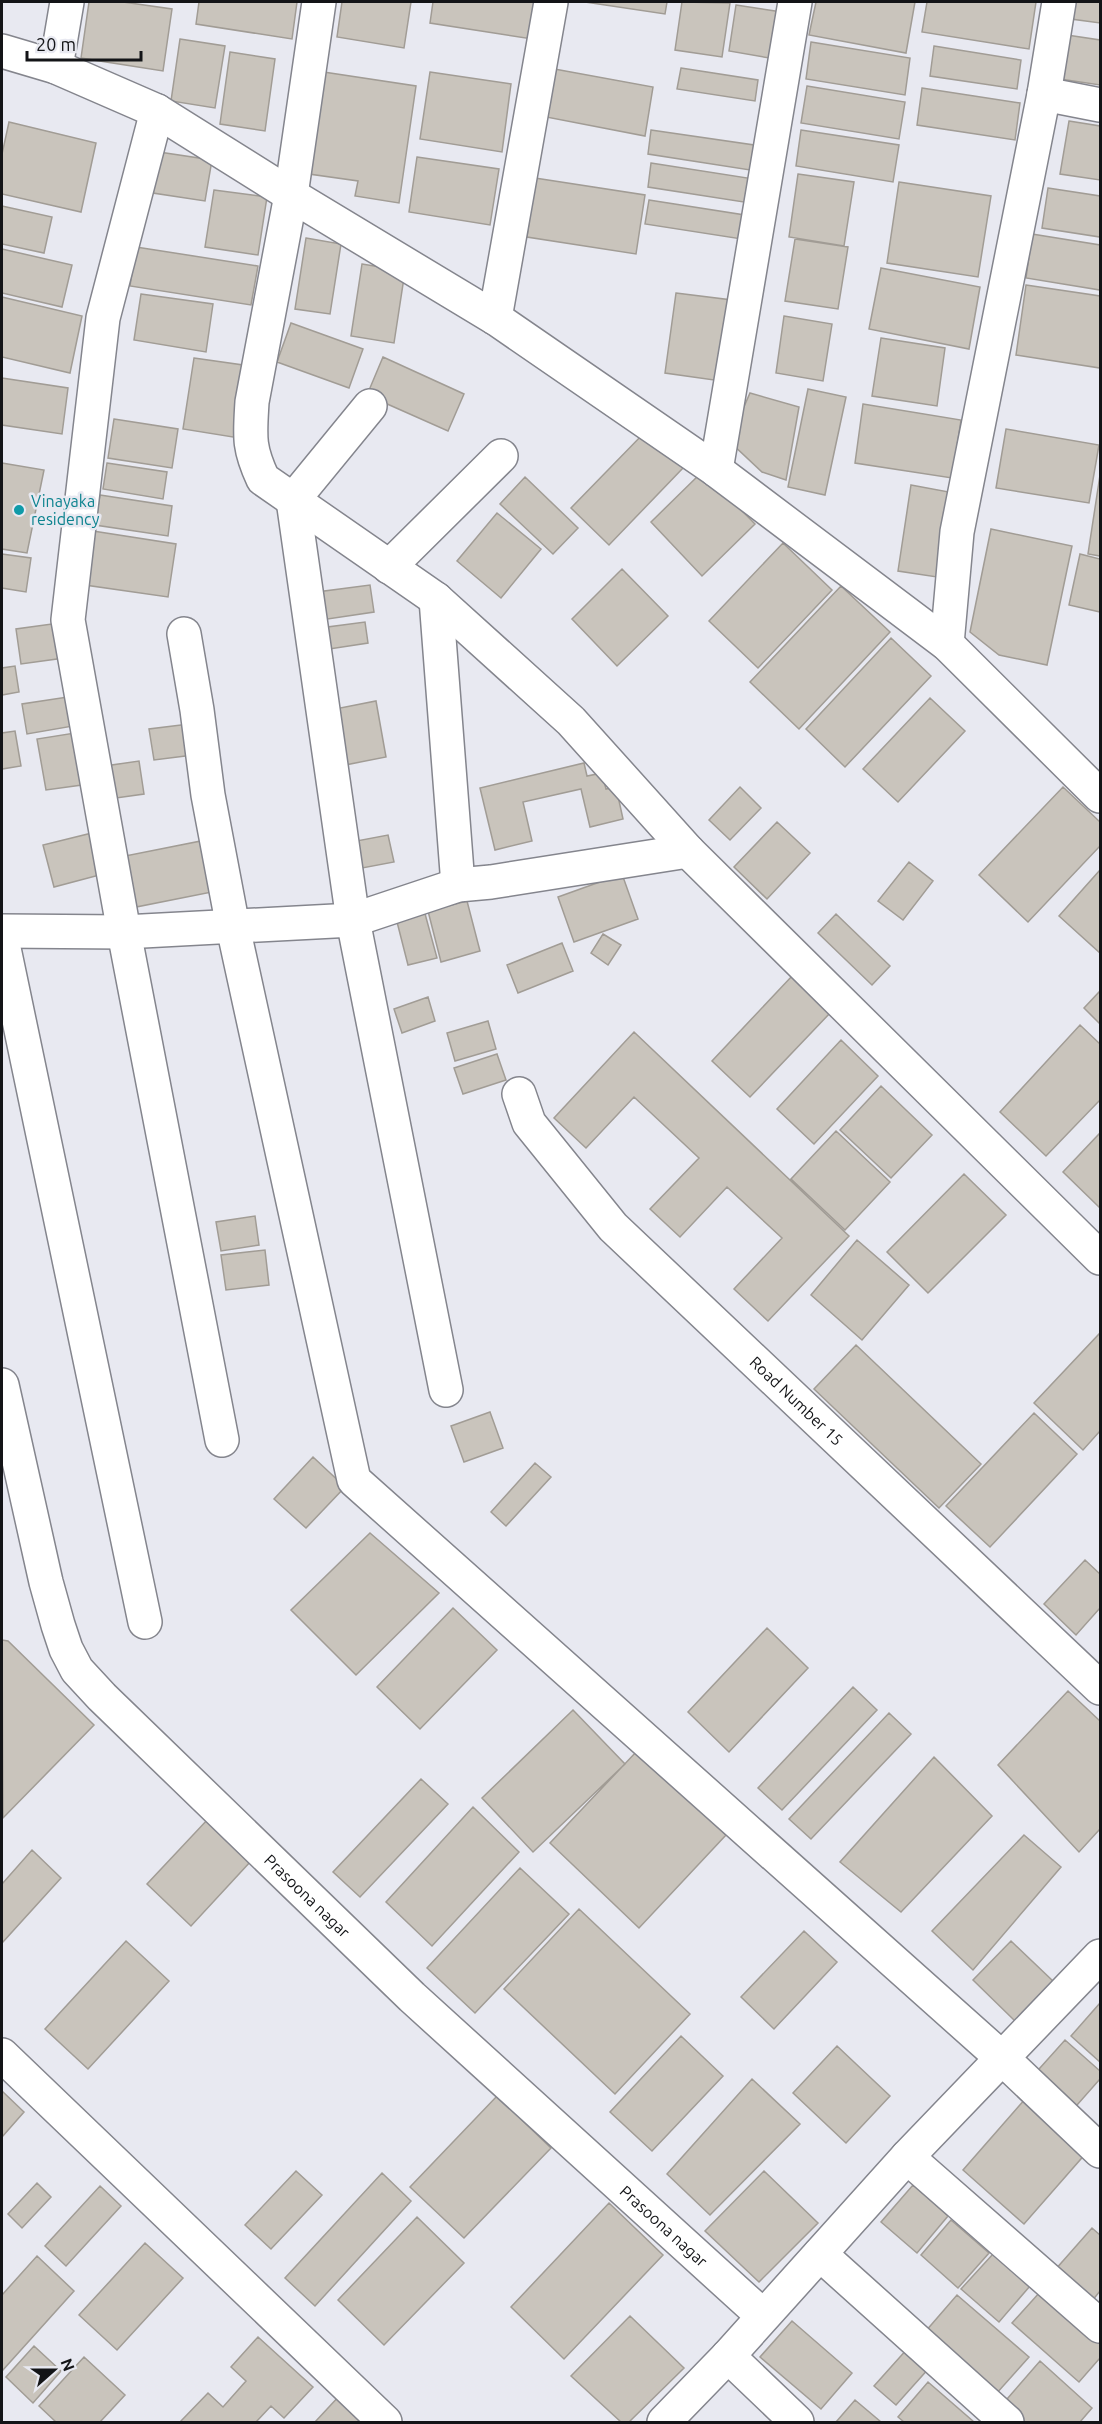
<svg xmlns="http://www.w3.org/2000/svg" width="1102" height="2424" viewBox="0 0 1102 2424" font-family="Ubuntu,sans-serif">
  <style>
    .building { fill: #c9c4bc; stroke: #a19c95; stroke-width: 1.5 }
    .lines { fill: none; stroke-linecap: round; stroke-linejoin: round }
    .minor-casing { stroke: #84858d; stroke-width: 36 }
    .minor { stroke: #fff; stroke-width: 33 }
    .culture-dot { fill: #0f9aa8; stroke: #e8e9f1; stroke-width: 2 }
    .labels { text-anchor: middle; stroke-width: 5; stroke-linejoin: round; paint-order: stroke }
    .culture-label { font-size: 16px; fill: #0d838f; stroke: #e8e9f1; text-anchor: start }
    .street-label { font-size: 16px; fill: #131417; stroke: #e8e9f1 }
  </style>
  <rect width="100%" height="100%" fill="#e8e9f1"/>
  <path class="building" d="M89,2H123L172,9L163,71L81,58Z
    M199,2H297L292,39L196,24Z
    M342,2H411L404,48L337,37Z
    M433,2H538L532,39L430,23Z
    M585,2H667L665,14Z
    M682,2L730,3L722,57L675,50Z
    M816,2H915L906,53L809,35Z
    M927,2H1036L1029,49L922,32Z
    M1073,2H1100V23L1071,19Z
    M736,5L788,13L781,60L729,51Z
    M1067,35L1100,40V85L1060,79Z
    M180,39L225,46L215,108L171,101Z
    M811,42L910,58L905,95L806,79Z
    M934,46L1021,60L1017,89L930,76Z
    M230,52L275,59L265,131L220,124Z
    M549,68L653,87L645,136L541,116Z
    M681,68L758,80L755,101L677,89Z
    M317,71L416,86L399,203L355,196L358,181L302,173Z
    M430,72L511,84L502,152L420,139Z
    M807,86L905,102L899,139L801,123Z
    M922,88L1020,103L1015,140L917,125Z
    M1069,121L1100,126V180L1060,174Z
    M9,122L96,143L81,212L2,194V154Z
    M651,130L754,145L750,170L648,154Z
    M801,130L899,145L893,182L796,166Z
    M159,152L212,160L205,201L153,193Z
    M417,157L499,169L490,225L409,212Z
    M651,163L754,179L750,203L648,187Z
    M798,174L854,182L844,246L789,237Z
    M535,178L645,195L636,254L527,237Z
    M899,182L991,196L978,277L887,263Z
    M1048,188L1100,196V237L1042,228Z
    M214,190L267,197L258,255L205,247Z
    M649,200L751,216L748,240L645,224Z
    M2,206L52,217L44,253L2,244Z
    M1032,234L1100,245V290L1026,278Z
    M306,238L341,244L330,314L295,309Z
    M795,239L848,247L838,309L785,301Z
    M136,247L258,266L251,305L130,286Z
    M2,249L72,265L62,307L2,293Z
    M362,264L405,271L394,343L351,336Z
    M881,268L980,287L969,349L869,329Z
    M1026,285L1100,296V368L1016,355Z
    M676,293L732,300L721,381L665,373Z
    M141,294L213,304L206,352L134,340Z
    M2,297L82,316L70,373L2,357Z
    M784,316L832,324L823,381L776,373Z
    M291,323L363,349L349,388L277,362Z
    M881,338L945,348L937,406L872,396Z
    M383,357L464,394L448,431L367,395Z
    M194,358L250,366L239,438L183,429Z
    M2,378L68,388L62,434L2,425Z
    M808,389L846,397L825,495L788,487Z
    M750,393L799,407L786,480L762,472L729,441Z
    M863,404L961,420L952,478L855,463Z
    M114,419L178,429L172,468L108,458Z
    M1006,429L1099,445L1089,503L996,488Z
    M645,432L683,468L609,545L571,508Z
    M2,463L44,470L27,553L2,549Z
    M107,463L167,472L163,499L103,489Z
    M703,471L755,524L702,576L651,522Z
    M1100,475V556L1088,554Z
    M525,477L578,528L553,554L500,504Z
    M911,485L949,492L937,577L898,571Z
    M100,495L172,506L168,536L95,525Z
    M497,513L541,549L501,598L457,561Z
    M991,529L1072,546L1047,665L999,655L970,632Z
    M93,531L176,544L168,597L85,585Z
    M783,543L832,590L758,668L709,621Z
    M2,554L31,558L26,592L2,588Z
    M1080,554L1100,559V612L1069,605Z
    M622,569L668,616L617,666L572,619Z
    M370,585L374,612L321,620L317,592Z
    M841,586L890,632L799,729L750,682Z
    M365,622L368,643L323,650L320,628Z
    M59,623L64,658L21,664L16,629Z
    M891,638L931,676L845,767L806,729Z
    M15,666L19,692L2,695V668Z
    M74,696L79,725L27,734L22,704Z
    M930,698L965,731L898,802L863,769Z
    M376,701L386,757L345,765L335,709Z
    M197,723L201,754L154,760L149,729Z
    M15,731L21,766L2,769V733Z
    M81,732L89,784L46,790L37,739Z
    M139,761L144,794L109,799L105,766Z
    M584,763L587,776L602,773L606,789L616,787L623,819L590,827L581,789L523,802L532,841L495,850L480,788Z
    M740,787L761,808L730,840L709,820Z
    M1063,787L1100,822V846L1028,922L979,875Z
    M777,822L810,853L767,899L734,867Z
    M96,832L107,873L54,887L43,845Z
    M388,835L394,862L357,869L351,842Z
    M211,839L222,890L131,908L120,857Z
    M909,862L933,881L903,920L878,901Z
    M1100,870V953L1059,916Z
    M622,874L638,919L574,942L558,897Z
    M467,901L480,951L441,962L428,911Z
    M424,910L437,958L408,965L396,918Z
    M836,914L890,966L872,985L818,933Z
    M603,934L621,945L608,965L591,953Z
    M562,943L573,971L518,993L507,965Z
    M792,976L831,1012L750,1097L712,1061Z
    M1100,991V1024L1084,1008Z
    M428,997L435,1021L402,1033L394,1009Z
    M488,1021L496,1049L455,1061L447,1033Z
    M1080,1025L1100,1044V1100L1046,1156L1000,1112Z
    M634,1032L849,1236L768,1321L734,1289L782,1238L727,1187L680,1237L650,1209L699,1158L634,1097L586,1148L554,1118Z
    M841,1040L878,1076L814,1144L777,1109Z
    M497,1054L506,1080L463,1094L454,1068Z
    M881,1086L932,1135L891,1178L840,1130Z
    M836,1131L890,1182L845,1230L791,1179Z
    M1100,1133V1208L1063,1172Z
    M964,1174L1006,1215L928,1293L887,1252Z
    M255,1216L259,1245L221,1251L216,1222Z
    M857,1240L909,1285L862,1340L811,1295Z
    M265,1250L269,1285L226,1290L221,1255Z
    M1100,1333V1431L1083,1450L1034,1403Z
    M856,1345L981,1464L939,1508L814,1389Z
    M490,1412L503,1448L464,1462L451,1426Z
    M1034,1413L1077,1454L990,1547L946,1506Z
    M313,1457L345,1487L306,1528L274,1499Z
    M535,1463L551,1477L506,1526L491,1512Z
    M370,1533L439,1593L356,1675L291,1610Z
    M1085,1560L1100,1574V1608L1076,1635L1044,1604Z
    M453,1608L497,1650L420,1729L377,1687Z
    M767,1628L808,1668L729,1752L688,1712Z
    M2,1640L8,1641L94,1725L3,1818Z
    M853,1687L877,1710L782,1810L758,1788Z
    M1068,1691L1100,1721V1829L1079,1852L998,1765Z
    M573,1710L625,1764L533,1852L482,1798Z
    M889,1713L911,1734L811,1839L789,1819Z
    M637,1751L726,1835L639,1928L550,1843Z
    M934,1757L992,1816L901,1912L840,1862Z
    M421,1779L448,1804L360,1897L333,1872Z
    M473,1807L519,1852L432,1946L386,1902Z
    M208,1819L251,1861L191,1926L147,1884Z
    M1024,1835L1061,1867L973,1970L932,1931Z
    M32,1850L61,1878L2,1943V1884Z
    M520,1868L569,1914L475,2013L427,1968Z
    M579,1909L690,2014L615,2094L504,1989Z
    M804,1931L837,1962L774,2029L741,1997Z
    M126,1941L169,1981L88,2069L45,2029Z
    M1011,1941L1054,1982L1016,2022L973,1980Z
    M1100,2003V2062L1071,2036Z
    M681,2036L723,2076L652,2151L610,2112Z
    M1065,2040L1100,2071V2079L1070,2113L1031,2078Z
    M837,2046L890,2096L846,2143L793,2093Z
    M752,2079L800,2124L710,2215L667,2174Z
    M2,2091L24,2112L2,2137Z
    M497,2096L551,2148L464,2238L410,2187Z
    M1026,2098L1087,2152L1024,2224L963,2170Z
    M296,2171L322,2195L271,2249L245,2225Z
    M764,2171L818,2223L759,2282L705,2231Z
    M382,2173L411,2201L315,2306L285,2278Z
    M37,2183L51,2197L22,2228L8,2214Z
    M913,2185L948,2216L917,2253L881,2222Z
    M100,2186L121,2206L66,2266L45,2246Z
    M609,2203L663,2255L564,2359L511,2307Z
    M417,2217L464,2263L384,2345L338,2300Z
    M951,2220L989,2253L958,2288L921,2255Z
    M1092,2228L1100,2235V2291L1092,2301L1055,2270Z
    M145,2243L183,2278L117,2350L79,2315Z
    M993,2254L1030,2286L999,2322L961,2289Z
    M37,2256L74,2291L2,2371V2295Z
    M1040,2292L1100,2344V2358L1079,2382L1012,2323Z
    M957,2295L1029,2357L996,2394L925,2332Z
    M630,2316L684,2368L629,2422H621L571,2376Z
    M792,2321L852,2373L821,2409L760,2357Z
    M258,2337L313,2387L284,2418L271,2406L256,2422H180L208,2393L223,2407L246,2381L231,2367Z
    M34,2346L61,2371L33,2403L6,2377Z
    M908,2348L930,2367L896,2405L874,2386Z
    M84,2357L125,2395L100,2422H56L39,2406Z
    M1040,2361L1092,2408L1080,2422H1020L1001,2406Z
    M928,2382L974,2422H904L898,2417Z
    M341,2394L372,2422H315Z
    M855,2400L881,2422H836Z"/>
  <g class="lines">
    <defs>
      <g id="minor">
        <path d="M319,2L291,195L252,402C250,436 248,447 263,479L436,599L571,721L688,851L1100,1258"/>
        <path d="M2,51L56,67L157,111L291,195L495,318L716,470L947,644L1100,796"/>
        <path d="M56,67L67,2"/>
        <path d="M1044,94L1100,105"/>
        <path d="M157,111L103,318L68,620L124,932L222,1440"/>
        <path d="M495,318L551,2"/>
        <path d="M370,406L293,500L353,920L446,1390"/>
        <path d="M716,470L795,2"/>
        <path d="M389,567L501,456"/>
        <path d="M436,599L458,885"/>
        <path d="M184,634L197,710L208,795L233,927L354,1480L1003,2059L1100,2151"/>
        <path d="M947,644L957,532L1044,94L1059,2"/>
        <path d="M2,931L124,932L353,920L458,885L491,882L688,851"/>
        <path d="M2,939L145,1622"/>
        <path id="s1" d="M519,1094L529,1123L613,1227L1100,1688"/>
        <path id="s2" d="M2,1385L46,1582L58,1625L66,1649L77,1670L102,1697L412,1997L763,2316"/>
        <path d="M2,2055L385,2422"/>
        <path d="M907,2157L1100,2326"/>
        <path d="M820,2254L1007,2422"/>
        <path d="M728,2356L797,2422"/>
        <path d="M664,2422L728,2356L907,2157L1100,1956"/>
      </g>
    </defs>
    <use href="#minor" class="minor-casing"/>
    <use href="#minor" class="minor"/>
  </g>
  <circle class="culture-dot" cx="19" cy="510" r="6"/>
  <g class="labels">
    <g class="culture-label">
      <text x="31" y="507">Vinayaka<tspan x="31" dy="18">residency</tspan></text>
    </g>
    <g class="street-label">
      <text dy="6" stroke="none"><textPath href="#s1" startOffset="417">Road Number 15</textPath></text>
      <text dy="6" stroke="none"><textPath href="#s2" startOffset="618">Prasoona nagar</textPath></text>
      <text dy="6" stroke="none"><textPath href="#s2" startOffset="1104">Prasoona nagar</textPath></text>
    </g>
  </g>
  <rect width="1102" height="2424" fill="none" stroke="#131417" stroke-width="6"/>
  <g transform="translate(54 2370) rotate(69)" stroke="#e8e9f1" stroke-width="4.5" paint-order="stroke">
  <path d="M0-4.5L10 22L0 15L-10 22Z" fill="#131417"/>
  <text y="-9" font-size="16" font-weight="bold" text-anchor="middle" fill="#131417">N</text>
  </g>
  <path d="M27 51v9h114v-9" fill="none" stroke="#131417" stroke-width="3"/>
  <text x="36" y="51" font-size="18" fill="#131417" stroke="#e8e9f1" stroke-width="4.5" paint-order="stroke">20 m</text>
</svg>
